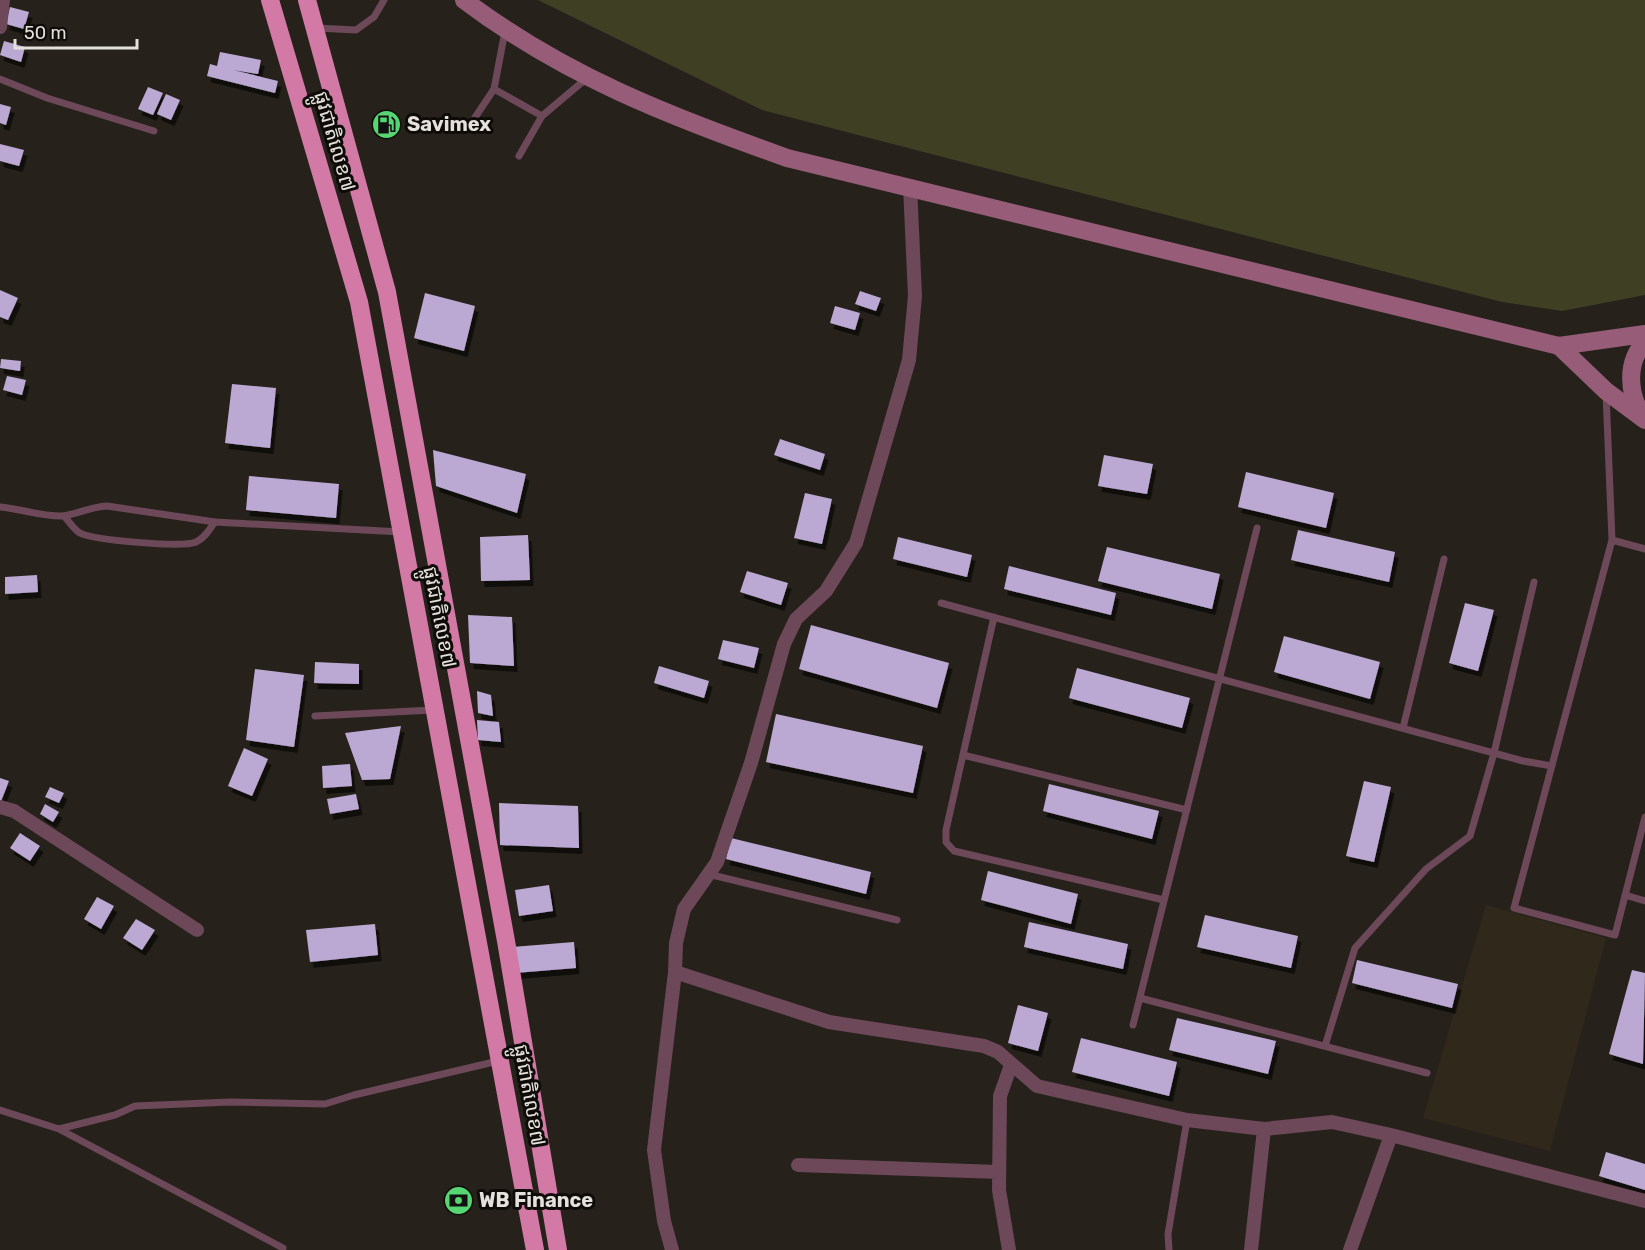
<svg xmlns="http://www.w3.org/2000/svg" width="1645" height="1250" viewBox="0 0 1645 1250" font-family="Rubik,'Noto Sans Khmer',sans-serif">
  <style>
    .built { fill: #31281c }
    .green { fill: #3f4023 }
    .building { fill: #bba9d4; filter: url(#shadow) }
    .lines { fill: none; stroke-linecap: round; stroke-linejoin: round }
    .lane { stroke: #6d4859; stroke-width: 7 }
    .street { stroke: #6d4859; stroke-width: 14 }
    .secondary { stroke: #965c78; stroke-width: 18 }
    .highway { stroke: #d379a5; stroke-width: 18 }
    .labels { text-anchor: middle; stroke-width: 6; stroke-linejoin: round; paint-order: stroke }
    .poi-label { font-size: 20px; font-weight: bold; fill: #e4e1dc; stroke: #0e0b08; text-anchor: start }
    .street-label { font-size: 20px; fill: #e4e1dc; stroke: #0e0b08 }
  </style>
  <defs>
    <filter id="shadow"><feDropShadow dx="3.5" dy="6" stdDeviation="0" flood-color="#0009"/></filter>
  </defs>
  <rect width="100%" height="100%" fill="#26221b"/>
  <path class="built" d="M1486,905L1606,938L1550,1151L1423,1118Z"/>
  <path class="green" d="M538,0H1645V295L1562,311L1502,302L762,110Z"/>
  <path class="building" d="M10,7L29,12L24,29L6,24Z
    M4,41L25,47L21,62L0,55Z
    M220,52L261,60L258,74L233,70L278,81L275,93L207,76L210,64L217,66Z
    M148,87L163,93L153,115L138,109Z
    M166,94L180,100L171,120L157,114Z
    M0,104L11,107L6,125L0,123Z
    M0,144L24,150L19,166L0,161Z
    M0,290L18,298L8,320L0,317Z
    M860,291L881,298L876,311L855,304Z
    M425,293L475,306L464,351L414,338Z
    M835,306L860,313L855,330L830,323Z
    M1,359L21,361L20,371L0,368Z
    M7,376L26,380L22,395L3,390Z
    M232,384L276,388L270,448L225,443Z
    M780,439L825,454L820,470L774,455Z
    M433,450L526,474L517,513L436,486Z
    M1104,455L1153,464L1147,494L1098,486Z
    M1246,472L1334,493L1326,528L1238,507Z
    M249,476L339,484L336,518L246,510Z
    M805,493L832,499L822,544L794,538Z
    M1298,530L1395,552L1389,582L1291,560Z
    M528,535L530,580L481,581L480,537Z
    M898,537L972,555L967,577L893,559Z
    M1107,547L1220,574L1212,609L1098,581Z
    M1009,566L1116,593L1111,615L1004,589Z
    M747,571L788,583L781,605L740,592Z
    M37,575L38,592L5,594V577Z
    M1465,603L1494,610L1478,671L1449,663Z
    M468,615L512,617L514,666L470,663Z
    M811,625L949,663L937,708L799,669Z
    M1284,636L1380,662L1370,699L1274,672Z
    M723,640L759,648L754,668L718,659Z
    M315,662L359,664V684L314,683Z
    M659,666L709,681L704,698L654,683Z
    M1077,668L1190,698L1182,728L1069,698Z
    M255,669L304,675L294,747L246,740Z
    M477,691L491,695L493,716L478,713Z
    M776,714L923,746L913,793L766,762Z
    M477,720L499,722L501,742L478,740Z
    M401,726L390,779L362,780L345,733Z
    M244,748L268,759L252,796L228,786Z
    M350,764L352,786L323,788L322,766Z
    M0,778L9,781L0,804Z
    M1364,781L1391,787L1374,862L1346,856Z
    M1049,784L1159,811L1152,839L1043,811Z
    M50,787L64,793L59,803L45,797Z
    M356,794L359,809L330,814L327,799Z
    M499,803L578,806L579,848L500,845Z
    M45,804L59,812L53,822L40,814Z
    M20,833L40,846L30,861L10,848Z
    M731,838L871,872L866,894L726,859Z
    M988,871L1078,894L1071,924L981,900Z
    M549,885L553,911L519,916L515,890Z
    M97,897L114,906L101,929L84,919Z
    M1205,915L1298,936L1291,968L1197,947Z
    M136,919L155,930L142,950L123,938Z
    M1029,922L1128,944L1123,969L1024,947Z
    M375,924L378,955L310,962L306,930Z
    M574,942L576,968L515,973L512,947Z
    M1357,960L1458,984L1452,1008L1352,983Z
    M1632,970L1645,973L1643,1064L1609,1054Z
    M1018,1005L1048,1013L1038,1051L1008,1043Z
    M1177,1018L1276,1041L1268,1074L1169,1050Z
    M1081,1038L1177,1062L1169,1096L1072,1072Z
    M1606,1152L1645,1164V1190L1599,1176Z"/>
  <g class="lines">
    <path class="lane" d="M317,28L356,30L374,17L384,0
      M505,31L494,89L542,116L587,78
      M0,79L47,98L154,131
      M470,125L494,89
      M519,156L542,116
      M1606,393L1612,540L1514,908L1615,935L1645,817
      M0,507C21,509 40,516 61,516C75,515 89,507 107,506L215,522L401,532
      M64,516C69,521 74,530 80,533C93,540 182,548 196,542C205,538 209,530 215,522
      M1612,540L1645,549
      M941,603L1523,761L1552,766
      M994,617L946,830V842L954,851L1164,900
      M315,716L433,710
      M1403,728L1444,559
      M963,755L1187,810
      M708,874L897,920
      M1625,895L1645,901
      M1140,998L1427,1073
      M1133,1025L1257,528
      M1325,1046L1355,948L1426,869L1470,836L1494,753L1534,582
      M0,1110L59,1129L115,1115L135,1106L230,1102L325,1104L354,1095L498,1061
      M59,1129L283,1248
      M1169,1250L1168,1234L1187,1120"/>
    <path class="street" d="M0,27L3,0
      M0,807L14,811L197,930
      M675,972L829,1022L984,1046L998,1052L1037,1086L1187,1120L1264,1129L1332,1122L1391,1135L1645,1201
      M798,1165L999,1172
      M672,1250L664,1221L654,1150L675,972L676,943L684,909L717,862L751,763L784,644L796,619L826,591L856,543L909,360L915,296L910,186
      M1009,1250L999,1190L1000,1096L1011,1065
      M1251,1250L1264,1129
      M1350,1250L1391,1135"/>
    <path class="secondary" d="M464,0C566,77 668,115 787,158L1559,346L1645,334
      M1559,346L1606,391L1645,420
      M1642,415C1628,393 1626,362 1645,342"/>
    <path class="highway" d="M270,0L359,302L535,1250
      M307,0L387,292L506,941L558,1250"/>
  </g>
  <defs>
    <symbol id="fuel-disc" viewBox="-11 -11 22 22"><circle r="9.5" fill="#55d672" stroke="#0e0b08"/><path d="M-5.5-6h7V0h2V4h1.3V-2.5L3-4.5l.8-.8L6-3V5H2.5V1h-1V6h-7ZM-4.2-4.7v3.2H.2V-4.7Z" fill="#111"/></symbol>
    <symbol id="bank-disc" viewBox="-11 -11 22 22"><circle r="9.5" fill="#55d672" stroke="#0e0b08"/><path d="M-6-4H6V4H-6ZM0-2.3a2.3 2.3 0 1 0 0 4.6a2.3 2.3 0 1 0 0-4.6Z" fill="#111"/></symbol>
  </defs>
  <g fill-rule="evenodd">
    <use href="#fuel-disc" x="370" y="108" width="33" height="33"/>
    <use href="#bank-disc" x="442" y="1184" width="33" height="33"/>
  </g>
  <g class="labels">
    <g class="poi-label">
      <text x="407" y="131">Savimex</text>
      <text x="479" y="1207">WB Finance</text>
    </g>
    <g class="street-label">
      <text transform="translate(335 141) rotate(74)" y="7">ផ្លូវជាតិលេខ៧</text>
      <text transform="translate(440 617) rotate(79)" y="7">ផ្លូវជាតិលេខ៧</text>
      <text transform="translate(530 1095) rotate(80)" y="7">ផ្លូវជាតិលេខ៧</text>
    </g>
  </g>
  <path d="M15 39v9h122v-9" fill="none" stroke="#e4e1dc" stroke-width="3"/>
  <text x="24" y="39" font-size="18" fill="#e4e1dc" stroke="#0e0b08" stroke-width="4.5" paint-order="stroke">50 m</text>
</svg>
